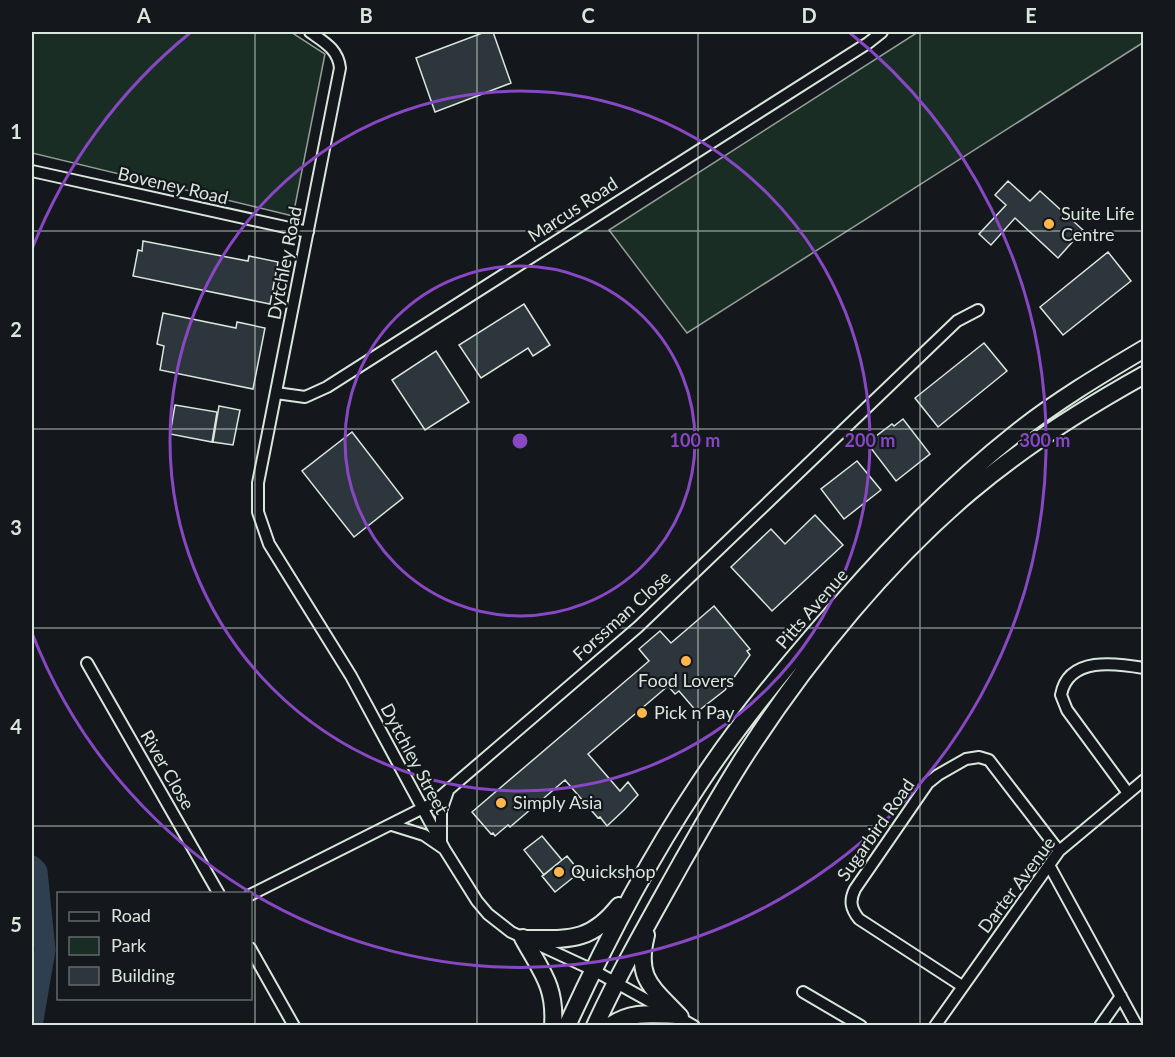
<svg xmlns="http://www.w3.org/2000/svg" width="1175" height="1057" viewBox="0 0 1175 1057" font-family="Lato,sans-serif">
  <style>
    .green { fill: #1a2d24; stroke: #939e99; stroke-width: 1.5 }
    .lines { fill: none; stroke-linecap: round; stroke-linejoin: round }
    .river { stroke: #2f3f4d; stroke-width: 21 }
    .building { fill: #2c363c; stroke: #d8e6dc; stroke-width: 1.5 }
    .street-casing { stroke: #d8e6dc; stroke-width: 14 }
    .primary-casing { stroke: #d8e6dc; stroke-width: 20 }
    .street { stroke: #14181c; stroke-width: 10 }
    .primary { stroke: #14181c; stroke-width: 16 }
    .grid { fill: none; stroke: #d8e6dc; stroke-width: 1.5; stroke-opacity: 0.55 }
    .ring { fill: none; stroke: #8948c3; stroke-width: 3 }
    .poi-dot { fill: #ffb74d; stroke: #14181c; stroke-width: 2 }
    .labels { text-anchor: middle; stroke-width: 4.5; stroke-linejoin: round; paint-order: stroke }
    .street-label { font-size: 18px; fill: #d8e6dc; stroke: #14181c }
    .poi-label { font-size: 18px; fill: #d8e6dc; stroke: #14181c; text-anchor: start }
    .centre { fill: #8948c3; stroke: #14181c; stroke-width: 3 }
    .ring-label { font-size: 18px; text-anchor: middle; font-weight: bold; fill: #8948c3; stroke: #14181c; stroke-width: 4.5; stroke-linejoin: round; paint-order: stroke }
    .neatline { fill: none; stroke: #d8e6dc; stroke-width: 2 }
    .grid-label { font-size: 20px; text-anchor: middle; font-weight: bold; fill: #d8e6dc }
  </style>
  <rect width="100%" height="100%" fill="#14181c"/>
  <path class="green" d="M32,32H291L325,54L293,216L32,153Z
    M918,32H1143L1144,42L687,333L609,230Z"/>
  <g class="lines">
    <path class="river" d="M32,866L37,871L45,950L32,1026"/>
  </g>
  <path class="building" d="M485,32H493L511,83L435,112L416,58Z
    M1008,181L1030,201L1040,191L1083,230L1058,258L1015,218L991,245L979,234L1006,205L995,195Z
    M143,241L248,261L249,256L278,262L270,304L133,276L138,250L142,251Z
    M1108,252L1131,281L1063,335L1040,307Z
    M524,304L550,345L533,356L528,348L481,378L459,345Z
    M163,313L236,328L237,322L265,328L253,389L160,370L164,346L157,344Z
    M984,343L1007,371L938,427L915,398Z
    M436,351L469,402L425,430L392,380Z
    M175,405L217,412L212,442L170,434Z
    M219,406L240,410L233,445L213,442Z
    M903,419L930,454L896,481L867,443L892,424L894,426Z
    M352,432L403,498L354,537L302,471Z
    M857,461L881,490L844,519L821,489Z
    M815,515L843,545L772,611L731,567L771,529L785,544Z
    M714,606L750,649L747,651L750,655L725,690L697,712L679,691L675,694L668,686L588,754L620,791L628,782L638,795L624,810L607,826L600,817L598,818L565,780L510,827L508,825L495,836L493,833L491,834L472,812L649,661L639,649L660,631L671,643Z
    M542,836L562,860L544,875L524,850Z
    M567,856L580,872L555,892L542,876Z"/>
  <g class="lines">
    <defs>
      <path id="street" d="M310,32C324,42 338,49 340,68L258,483V512L269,544L351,676L445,850L477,901L488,914L511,932L593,970L694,1026
        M32,171L308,232
        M276,393L305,397L327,387L868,43L882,32
        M87,663L219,894
        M1128,793L1067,710L1061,695C1068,656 1116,663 1144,668
        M392,825L424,835L443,848
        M441,841V811L448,791
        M1049,865L1137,1026
        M250,895L433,803L638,627L957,321L978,310
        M250,948L294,1026
        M962,986L859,919C851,909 849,901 855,889L928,783L938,775L966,759L979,757L989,760L1059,851
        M803,992L861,1026
        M935,1026L1059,851L1144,780
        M1100,1026L1121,996"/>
      <path id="primary" d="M646,935C635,979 652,987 680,1017
        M523,938C541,971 556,986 553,1026
        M524,939C568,939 590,943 619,906
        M567,1026C605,943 647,862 697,787C741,720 793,658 846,598C898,539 953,483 1015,434C1055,402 1100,375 1144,349
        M595,1026C621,969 652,916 682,862C705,822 727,782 752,745C811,655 888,561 971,491C1024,446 1083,409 1144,375
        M610,1026C631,1011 651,1014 676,1015"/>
    </defs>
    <use href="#street" class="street-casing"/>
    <use href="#primary" class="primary-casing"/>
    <use href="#street" class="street"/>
    <use href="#primary" class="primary"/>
  </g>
  <path class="grid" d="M255,32V1026M477,32V1026M698,32V1026M920,32V1026M32,231H1144M32,429H1144M32,628H1144M32,826H1144"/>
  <g class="ring">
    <circle cx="520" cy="441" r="175"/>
    <circle cx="520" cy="441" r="350"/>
    <path d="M32 249A525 525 0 0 1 190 33M850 33A525 525 0 1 1 32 633"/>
  </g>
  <g class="poi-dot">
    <circle cx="1049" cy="224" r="6"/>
    <circle cx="686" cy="661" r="6"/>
    <circle cx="642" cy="713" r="6"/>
    <circle cx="501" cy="803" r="6"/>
    <circle cx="559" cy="872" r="6"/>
  </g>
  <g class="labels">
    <g class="street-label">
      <text transform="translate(173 186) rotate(13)" y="6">Boveney Road</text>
      <text transform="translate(573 210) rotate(-33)" y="6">Marcus Road</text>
      <text transform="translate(285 263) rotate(-79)" y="6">Dytchley Road</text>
      <text transform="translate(812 609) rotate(-49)" y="6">Pitts Avenue</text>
      <text transform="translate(622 616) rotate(-42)" y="6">Forssman Close</text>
      <text transform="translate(414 759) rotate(62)" y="6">Dytchley Street</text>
      <text transform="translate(167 770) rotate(60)" y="6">River Close</text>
      <text transform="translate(876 830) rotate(-55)" y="6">Sugarbird Road</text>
      <text transform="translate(1017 885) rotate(-53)" y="6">Darter Avenue</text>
    </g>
    <g class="poi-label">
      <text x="1061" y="220">Suite Life<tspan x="1061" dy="21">Centre</tspan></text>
      <text x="686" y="687" text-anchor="middle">Food Lovers</text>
      <text x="654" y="719">Pick n Pay</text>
      <text x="513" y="809">Simply Asia</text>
      <text x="571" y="878">Quickshop</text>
    </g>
  </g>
  <circle cx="520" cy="441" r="9" class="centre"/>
  <g class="ring-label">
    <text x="695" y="447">100 m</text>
    <text x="870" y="447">200 m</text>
    <text x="1045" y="447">300 m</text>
  </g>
  <rect width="1175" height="1057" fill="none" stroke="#14181c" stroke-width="66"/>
  <rect x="57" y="892" width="195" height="108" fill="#14181c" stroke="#626a69" stroke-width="1.5"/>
  <rect x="69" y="912" width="30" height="9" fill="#14181c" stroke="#626a69" stroke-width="1.5"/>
  <text x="111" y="922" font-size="18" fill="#d8e6dc">Road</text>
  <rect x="69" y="937" width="30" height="18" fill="#1a2d24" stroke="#626a69" stroke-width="1.5"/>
  <text x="111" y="952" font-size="18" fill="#d8e6dc">Park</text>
  <rect x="69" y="967" width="30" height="18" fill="#2c363c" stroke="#626a69" stroke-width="1.5"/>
  <text x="111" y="982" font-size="18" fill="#d8e6dc">Building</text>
  <rect x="33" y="33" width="1109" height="991" class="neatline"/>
  <g class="grid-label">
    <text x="144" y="23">A</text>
    <text x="366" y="23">B</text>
    <text x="588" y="23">C</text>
    <text x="809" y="23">D</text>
    <text x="1031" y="23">E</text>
    <text x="16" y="139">1</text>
    <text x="16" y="337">2</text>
    <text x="16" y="535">3</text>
    <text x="16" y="734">4</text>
    <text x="16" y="932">5</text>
  </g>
</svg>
